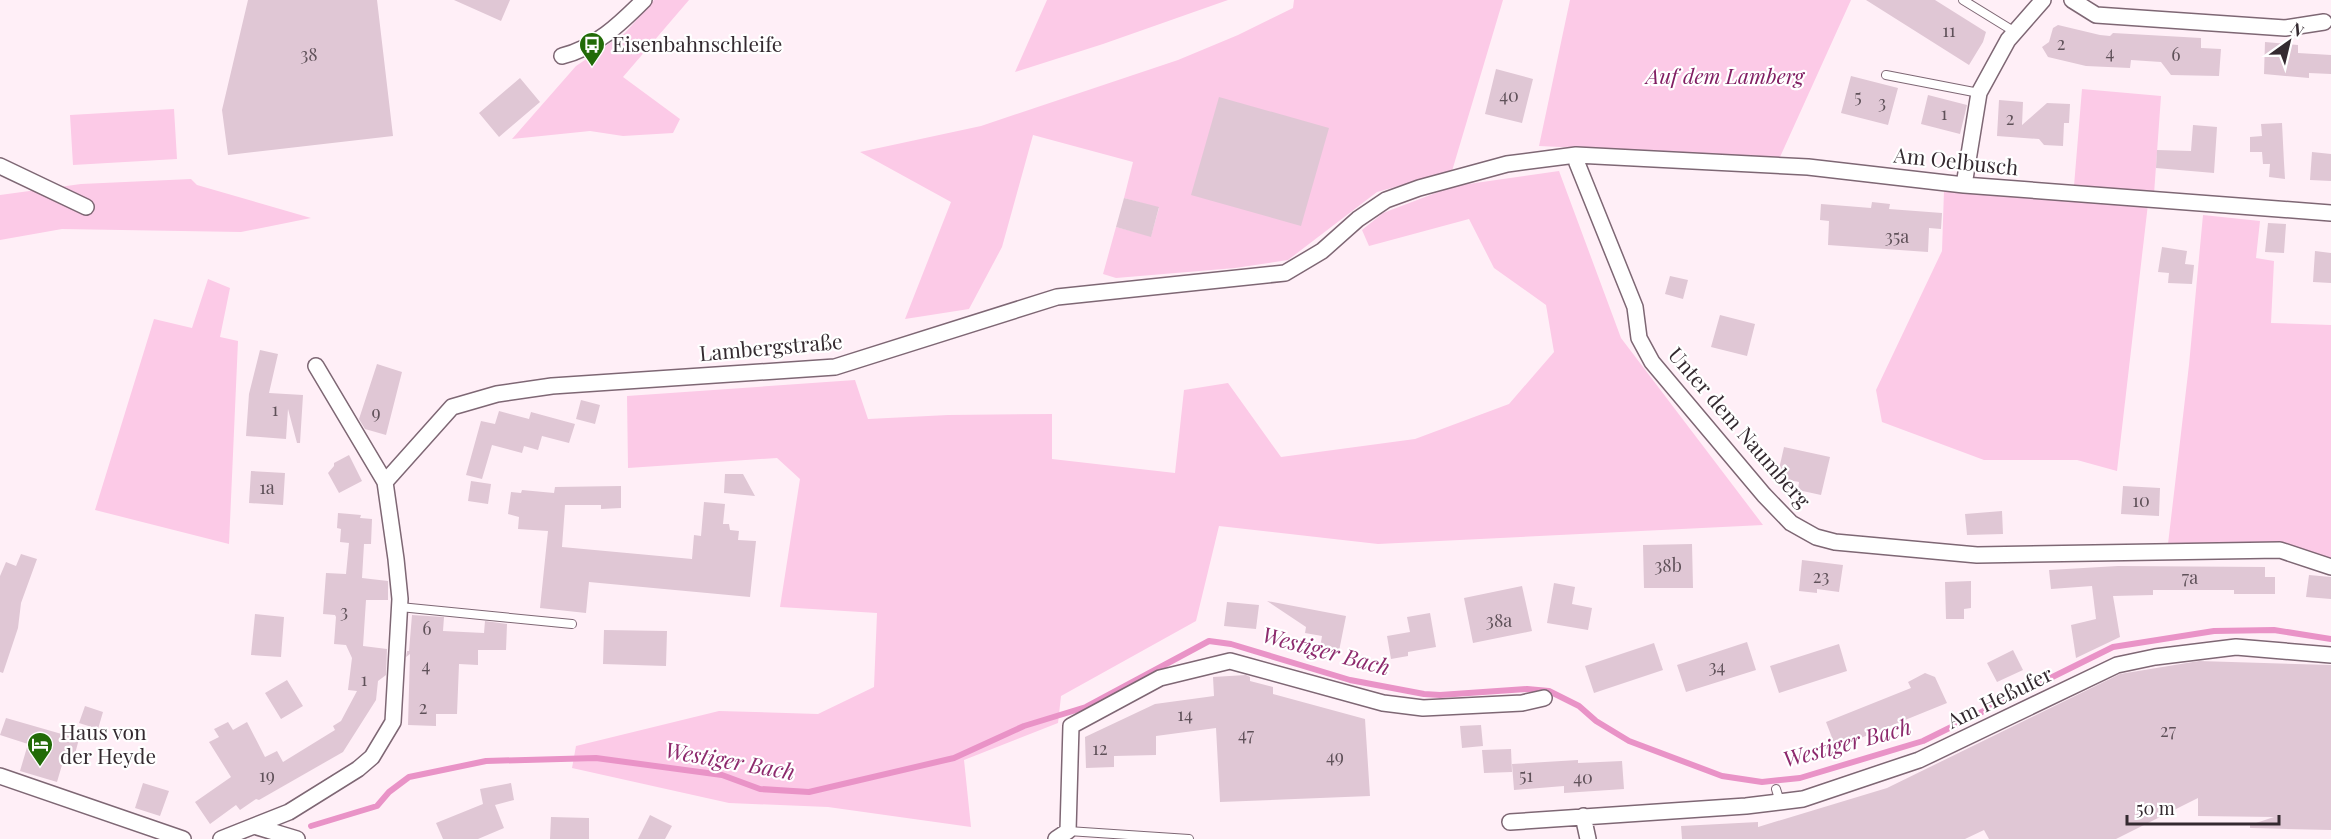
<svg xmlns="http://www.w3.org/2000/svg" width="2331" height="839" viewBox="0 0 2331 839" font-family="'Playfair Display',serif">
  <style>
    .green { fill: #fccae7 }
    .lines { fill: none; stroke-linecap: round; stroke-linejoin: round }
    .stream { stroke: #e993c7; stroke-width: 6 }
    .building { fill: #e0c7d5 }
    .lane-casing { stroke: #7e6774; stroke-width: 10 }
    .street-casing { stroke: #7e6774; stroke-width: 18 }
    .lane { stroke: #fff; stroke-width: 8 }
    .street { stroke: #fff; stroke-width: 15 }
    .labels { text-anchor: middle; stroke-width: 4.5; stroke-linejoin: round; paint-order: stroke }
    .number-label { font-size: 18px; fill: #5f5159 }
    .poi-label { font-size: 21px; fill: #342a30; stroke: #fff; text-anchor: start }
    .park-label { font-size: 21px; font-style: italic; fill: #811e63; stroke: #fff }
    .street-label { font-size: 21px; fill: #342a30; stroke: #fff }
    .water-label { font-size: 22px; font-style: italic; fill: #8d2a6d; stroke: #fff }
  </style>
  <rect width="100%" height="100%" fill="#ffeff7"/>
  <path class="green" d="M654,0H689L623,77L680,119L673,133L623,136L590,131L512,139L576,66L625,33Z
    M1047,0H1228L1103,44L1015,72Z
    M1294,0H1503L1452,171L1377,192L1288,260L1235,268L1116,278L1103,274L1116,227L1151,236L1159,208L1124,198L1133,162L1033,135L1002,247L969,309L905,319L951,202L860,152L981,126L1178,60L1238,35L1293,8Z
    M1570,0H1851L1780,157L1539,146Z
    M2082,89L2161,96L2154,194L2074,186Z
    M174,109L177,159L73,165L70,115Z
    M1559,171L1621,338L1763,525L1378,544L1219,526L1196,621L1061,696L1058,723L964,760L971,827L828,807L729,803L572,768L576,746L719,711L818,714L874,687L877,613L780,607L800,479L777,458L628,468L627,396L855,380L868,419L948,415L1052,414V459L1175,473L1184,390L1228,383L1281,457L1415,439L1509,404L1554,352L1546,305L1494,268L1469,219L1369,246L1362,230L1383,213L1454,186Z
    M191,179L197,185L311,218L241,232L62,229L0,240V195L81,184Z
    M1944,190L2148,204L2117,471L2077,460H1984L1882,422L1876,390L1942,251Z
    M2203,215L2260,221L2256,258L2274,261L2271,323L2331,325V559L2269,544H2168L2189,365Z
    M208,279L230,288L220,337L238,341L229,544L95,510L154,319L192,328Z"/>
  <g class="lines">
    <path class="stream" d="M311,826L377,806L389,792L409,777L486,761L596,758L722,775L760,789L809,792L954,758L1024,726L1086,707L1209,641L1231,644L1350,680L1424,694L1440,695L1527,689L1549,691L1579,706L1596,721L1629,741L1722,776L1762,782L1800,778L1923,741L2113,647L2214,631L2274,630L2331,639"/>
  </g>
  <path class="building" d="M248,0H377L393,136L228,155L222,110Z
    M454,0H510L501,21Z
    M1866,0H1935L1986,32L1983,42L1969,65Z
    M2058,25L2100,35L2110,36L2113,33L2201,38V48L2221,49L2219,76L2171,75L2161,62L2131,60L2130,68L2086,66L2048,57L2042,47L2049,42L2053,28Z
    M2265,42L2298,45V53L2331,55V74L2309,73V78L2264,74Z
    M1496,69L1533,79L1522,123L1485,114Z
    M1851,76L1898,88L1888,125L1841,113Z
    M520,78L540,102L499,137L479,113Z
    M1928,95L1967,105L1960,134L1921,124Z
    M1219,97L1329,128L1301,226L1191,195Z
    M1999,100L2023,102L2022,125L2047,103L2070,104L2069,123H2064L2063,146L2044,145L2039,139L1997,136Z
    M2282,123L2284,163L2285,179L2269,177L2270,164H2263L2262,152H2250V137L2262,136L2261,124Z
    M2193,125L2217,127L2214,173L2156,168L2157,150L2191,151Z
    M2312,152L2331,154V181L2310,180Z
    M1124,198L1159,207L1151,237L1116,227Z
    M1872,202L1890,204L1889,209L1942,213L1941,229L1929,228L1928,252L1828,245L1829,221L1820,220L1821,204L1871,208Z
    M2268,223L2286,224L2284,253L2265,252Z
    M2162,247L2187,251L2185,264L2194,265L2192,284L2168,283L2169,273L2158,272Z
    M2315,251L2331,253V283L2313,282Z
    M1670,276L1688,280L1683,299L1665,294Z
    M1720,315L1755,324L1747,356L1711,347Z
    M260,350L278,354L269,393L303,395L300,443H297L288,409L286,439L246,436L249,394Z
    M377,364L402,372L386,435L365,429L359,419Z
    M581,400L600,405L595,424L576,419Z
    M499,411L529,419L531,412L575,424L569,443L542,436L538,450L524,446L522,453L492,445L482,479L466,475L481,421L495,424Z
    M1784,447L1830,457L1821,495L1798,490L1799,482L1777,478Z
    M349,455L362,481L339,493L328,473L334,466V463Z
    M251,471L285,473L283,505L249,503Z
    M725,474H743L755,496L724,493Z
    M471,481L491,484L488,504L468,501Z
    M621,486V508L601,509V505H565L562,547L692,559L694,535L701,536L704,502L725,504L723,524H729L730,530L739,531L738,540L756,541L750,597L589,582L586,613L540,608L548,531L518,529L519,517L508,514L511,492L521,493L522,490L554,493L555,487Z
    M2123,486L2160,488L2159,516L2121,514Z
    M2002,511L2003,534L1967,535L1965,514Z
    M338,513L361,515L360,518L372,519L371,544H364L362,578L388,581V600H366L363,646L387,649L386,675L378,681L376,700L343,752L259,800L256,799L240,810L236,805L210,824L195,802L231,777L209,742L219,737L214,729L228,722L233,730L247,722L265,757L277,751L283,762L335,730L333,726L341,721L357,691L348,690L352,658L346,645L334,644L336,617L335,615L323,614L326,573L346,574L349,543L340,542L341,529L337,528Z
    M1692,544L1693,588H1644L1643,545Z
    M21,554L37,559L21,603L18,628L3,673L0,672V576L6,562L16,566Z
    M1802,560L1843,565L1839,592L1817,589V593L1799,591Z
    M2118,566L2265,567V577H2275V594H2234V590H2153V595L2113,596L2120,637L2076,658L2071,625L2096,619L2092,586L2051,589L2049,570Z
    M2309,575L2331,577V599L2306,597Z
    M1971,581V608L1964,609V619H1946L1945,582Z
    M1554,583L1575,587L1572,604L1592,608L1588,630L1547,623Z
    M1522,586L1532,631L1473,643L1464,598Z
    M1267,601L1346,616L1339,651L1320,648L1322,636L1305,633L1306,627Z
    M1227,602L1259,605L1256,629L1224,626Z
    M1430,613L1436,647L1408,652V656L1391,659L1387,636L1410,632L1407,617Z
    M255,614L284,617L281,657L251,655Z
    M412,615L444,617L443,631L484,633L485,621L507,624L506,650H478V665L459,664L457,714H436V726L408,725L410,654L406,657L407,651H409Z
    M604,630L667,631L666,666L603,664Z
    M1747,642L1756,670L1686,692L1677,665Z
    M1654,643L1663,670L1594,693L1585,666Z
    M1839,644L1847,671L1779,693L1770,666Z
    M2013,650L2023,670L1997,682L1987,663Z
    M2199,661L2331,665V830L2250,828V825L2274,817L2198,816V798L2116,839H1989L1984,830L1965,839H1682L1681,826L1758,822V827L1887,788L2120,674Z
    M1925,673L1935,677L1947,703L1836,748L1826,722L1911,688L1908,682Z
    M1246,675L1250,677V681L1273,687V694L1365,719L1370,796L1220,802L1216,728L1156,736V755L1114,756V767L1086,768L1085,737L1155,704L1214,696L1213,677Z
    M287,680L303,706L281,719L265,693Z
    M85,706L103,712L98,729L79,723Z
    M6,718L79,739L73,761L64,758L57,782L20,771L28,744L0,735Z
    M1481,725L1483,746L1462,748L1460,726Z
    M1511,749L1512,772L1484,773L1482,750Z
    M1578,760V763L1622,761L1624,789L1564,793V786L1514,790L1512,764Z
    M143,783L169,791L160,816L135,808Z
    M511,783L514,800L495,805L504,828L478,839H443L436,823L483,804L480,789Z
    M650,815L672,826L665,839H638Z
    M551,817L589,818V839H550Z"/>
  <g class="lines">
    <defs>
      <path id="lane" d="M1963,0L2015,32
        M1886,75L1979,93
        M400,607L572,624
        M1776,789L1780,802
        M1068,831L1189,839"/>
      <path id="street" d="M2072,0L2096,15L2285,28L2324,22
        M562,56C595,48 620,24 644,0
        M1576,155L1577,163L1635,307L1639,338L1652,362L1764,495L1791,523L1816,537L1835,542L1977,555L2280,550L2331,567
        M0,166L86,207
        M1964,185L1979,93L2008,40L2043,0
        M385,482L452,407L497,394L552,386L835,367L1057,297L1285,273L1322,251L1358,219L1386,200L1419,188L1507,164L1576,155L1808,167L1964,185L2331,213
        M0,776L183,839
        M1583,816L1588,839
        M1510,822L1746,806L1803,799L1919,760L2117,665L2155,657L2236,647L2331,655
        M254,826L297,839
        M221,839L289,812L358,769L372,757L393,722L400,599L396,559L385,482L316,366
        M1056,839L1068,831L1071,726L1160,678L1230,661L1383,703L1423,708L1522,703L1544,698"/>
    </defs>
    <use href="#lane" class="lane-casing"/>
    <use href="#street" class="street-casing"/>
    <use href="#lane" class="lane"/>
    <use href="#street" class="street"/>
  </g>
  <defs>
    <symbol id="bus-pin" viewBox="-11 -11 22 30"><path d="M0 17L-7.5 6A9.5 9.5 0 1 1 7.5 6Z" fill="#226b08" stroke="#fff"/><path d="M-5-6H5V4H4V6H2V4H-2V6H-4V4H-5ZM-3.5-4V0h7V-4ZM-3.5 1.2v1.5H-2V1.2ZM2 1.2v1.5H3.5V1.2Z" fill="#fff"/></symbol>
    <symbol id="hotel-pin" viewBox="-11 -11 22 30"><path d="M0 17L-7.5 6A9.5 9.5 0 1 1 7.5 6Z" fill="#226b08" stroke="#fff"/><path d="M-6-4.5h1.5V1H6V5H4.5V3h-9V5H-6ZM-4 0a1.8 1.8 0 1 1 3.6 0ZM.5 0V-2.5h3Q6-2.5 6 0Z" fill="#fff"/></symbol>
  </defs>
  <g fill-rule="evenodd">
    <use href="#bus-pin" x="577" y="30" width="30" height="40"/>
    <use href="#hotel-pin" x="25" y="730" width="30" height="40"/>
  </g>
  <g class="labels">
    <g class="number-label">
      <text x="1949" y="37">11</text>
      <text x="2061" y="50">2</text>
      <text x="2110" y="59">4</text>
      <text x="309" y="61">38</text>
      <text x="2176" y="61">6</text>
      <text x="1509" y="102">40</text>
      <text x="1858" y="103">5</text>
      <text x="1882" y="109">3</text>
      <text x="1944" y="120">1</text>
      <text x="2010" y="125">2</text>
      <text x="1897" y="243">35a</text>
      <text x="275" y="416">1</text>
      <text x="376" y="419">9</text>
      <text x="267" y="494">1a</text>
      <text x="2141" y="507">10</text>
      <text x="1668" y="572">38b</text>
      <text x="1821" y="583">23</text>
      <text x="2190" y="584">7a</text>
      <text x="344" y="618">3</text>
      <text x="1499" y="627">38a</text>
      <text x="427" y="635">6</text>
      <text x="426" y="672">4</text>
      <text x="1717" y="673">34</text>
      <text x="364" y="686">1</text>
      <text x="423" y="714">2</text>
      <text x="1185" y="721">14</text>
      <text x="2168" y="737">27</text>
      <text x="1246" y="741">47</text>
      <text x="1100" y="755">12</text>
      <text x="1335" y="763">49</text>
      <text x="267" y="782">19</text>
      <text x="1526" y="782">51</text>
      <text x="1583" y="784">40</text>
    </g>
    <g class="poi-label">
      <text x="612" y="52">Eisenbahnschleife</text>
      <text x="60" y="740">Haus von<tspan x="60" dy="24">der Heyde</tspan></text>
    </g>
    <g class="park-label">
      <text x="1725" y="84">Auf dem Lamberg</text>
    </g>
    <g class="street-label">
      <text transform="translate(1956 162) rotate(6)" y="7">Am Oelbusch</text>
      <text transform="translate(771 348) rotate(-5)" y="7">Lambergstraße</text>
      <text transform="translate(1739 428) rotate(49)" y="7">Unter dem Naumberg</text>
      <text transform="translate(2000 698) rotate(-26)" y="7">Am Heßufer</text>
    </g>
    <g class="water-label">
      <text transform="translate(1326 651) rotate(15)" y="8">Westiger Bach</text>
      <text transform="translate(1847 743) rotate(-15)" y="8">Westiger Bach</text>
      <text transform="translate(730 761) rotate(10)" y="8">Westiger Bach</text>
    </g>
  </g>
  <g transform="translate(2289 42) rotate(34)" stroke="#ffffff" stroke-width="4.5" paint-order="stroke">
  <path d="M0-4.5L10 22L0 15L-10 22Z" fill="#342a30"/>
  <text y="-9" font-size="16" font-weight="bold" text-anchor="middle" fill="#342a30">N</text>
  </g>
  <path d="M2127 815v9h152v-9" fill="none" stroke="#342a30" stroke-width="3"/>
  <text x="2136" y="815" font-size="18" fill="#342a30" stroke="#ffffff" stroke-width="4.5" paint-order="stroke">50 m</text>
</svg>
